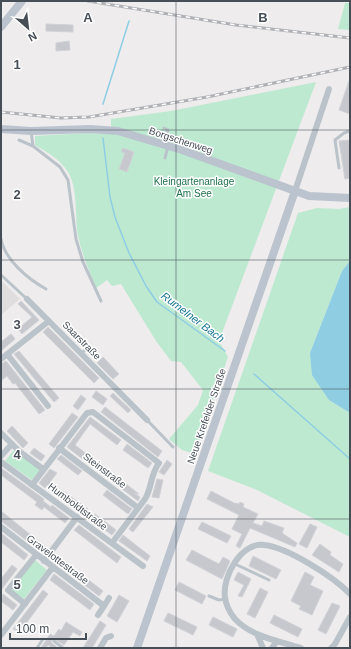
<svg xmlns="http://www.w3.org/2000/svg" width="351" height="649" viewBox="0 0 351 649" font-family="Helvetica,sans-serif">
  <style>
    .education { fill: #dfdddd }
    .green { fill: #bde9d0 }
    .water { fill: #8ecde2 }
    .lines { fill: none; stroke-linecap: round; stroke-linejoin: round }
    .stream { stroke: #8ecde2; stroke-width: 1.5 }
    .building { fill: #c7c8ce; stroke: #d0d2d7 }
    .lane { stroke: #bbc3ca; stroke-width: 3 }
    .street { stroke: #bbc3ca; stroke-width: 6 }
    .secondary { stroke: #bbc3ce; stroke-width: 8 }
    .rail-casing { stroke: #afb1b6; stroke-width: 3 }
    .rail { stroke: #fff; stroke-width: 1.5; stroke-dasharray: 4.5; stroke-linecap: butt }
    .grid { fill: none; stroke: #464e57; stroke-width: 1; stroke-opacity: 0.55 }
    .labels { text-anchor: middle; stroke-width: 3; stroke-linejoin: round; paint-order: stroke }
    .street-label { font-size: 10px; fill: #464e57; stroke: #fff }
    .park-label { font-size: 10px; fill: #1f704b; stroke: #fff }
    .water-label { font-size: 11px; font-style: italic; fill: #1a7796; stroke: #fff }
    .grid-label { font-size: 13px; text-anchor: middle; font-weight: bold; fill: #464e57; stroke: #fff; stroke-width: 3; stroke-linejoin: round; paint-order: stroke }
  </style>
  <rect width="100%" height="100%" fill="#eeecec"/>
  <path class="education" d="M1,280L20,299L1,315Z"/>
  <path class="green" d="M345,3H350V30L338,29Z
    M316,82L219,341L228,357L195,454L182,450L169,439L198,405L203,390L181,362L171,361L156,341L121,284L112,286L107,280L96,288C89,271 82,254 78,236C75,217 78,188 68,172C61,160 47,152 35,145V136L87,133L111,134V119L171,111Z
    M350,207V261L342,271L310,353L329,400L350,413V537L257,490L208,471L298,213L317,208L339,209Z
    M14,450L41,470L32,480L5,461Z
    M35,560L47,570L24,599L11,590Z"/>
  <path class="water" d="M350,261V413L329,400L312,375L310,353L342,271Z"/>
  <g class="lines">
    <path class="stream" d="M103,104L129,21
      M103,138L110,197L115,217L129,253L146,286L157,302L225,351
      M254,374L350,459"/>
  </g>
  <path class="building" d="M46,24L73,25V32L46,31Z
    M69,41L70,50L56,51V43Z
    M349,81H350V114L339,110Z
    M350,140V178L345,179L339,141Z
    M123,148L134,152L127,172L119,169L125,153L121,152Z
    M21,301L39,320L22,334L18,329L32,317L18,304Z
    M48,327L99,378L94,383L43,332Z
    M11,334L15,339L1,351V342Z
    M19,351L59,398L54,402L14,354Z
    M103,357L119,374L113,379L97,363Z
    M6,361L45,410L39,414L15,383L13,384L7,376L1,381V364Z
    M96,391L107,399L103,405L92,397Z
    M113,393L131,410L128,413L110,396Z
    M81,395L86,399L78,410L73,406Z
    M105,407L162,451L158,457L101,412Z
    M72,413L78,417L54,448L49,444Z
    M90,417L121,440L117,445L90,424L75,445L101,465L97,470L67,447Z
    M12,426L28,443L23,448L7,431Z
    M127,444L152,463L148,468L123,450Z
    M34,448L45,456L41,461L30,453Z
    M61,455L82,471L78,475L57,459Z
    M167,460L172,464L164,475L159,472Z
    M1,468L44,499L43,501L51,507L52,505L69,518L65,523L44,507L42,510L35,505L37,502L1,475Z
    M50,469L57,473L50,482L88,509L84,514L47,485L45,488L39,483Z
    M108,470L139,494L134,493L140,497L138,501L104,475Z
    M157,479L163,480L159,498L152,497Z
    M107,490L132,509L128,514L103,495Z
    M211,491L234,503L239,504L240,502L244,504L243,507L258,514L253,523L262,526L264,521L284,528L282,533L297,543L295,547L250,528L240,548L236,546L242,534L232,529L239,515L207,499Z
    M147,504L153,507L133,532L129,529Z
    M1,511L47,548L43,553L1,521Z
    M95,514L116,530L112,535L91,520Z
    M202,522L231,536L227,543L198,529Z
    M310,524L317,527L307,548L299,544Z
    M79,525L121,557L117,563L74,530Z
    M1,533L28,555L24,560L1,542Z
    M123,535L150,556L147,561L119,541Z
    M320,544L331,552L330,555L343,564L339,572L312,555Z
    M192,550L219,564L223,557L230,561L222,579L186,560Z
    M56,555L103,591L99,596L52,560Z
    M253,556L281,570L276,579L249,566Z
    M12,565L17,569L1,590V579Z
    M238,572L251,579L242,597L238,596L244,585L234,580Z
    M305,572L314,577L310,585L323,591L312,615L299,609L301,606L291,601Z
    M54,574L94,604L90,610L50,580Z
    M179,582L206,596L202,604L175,590Z
    M260,588L268,592L255,618L247,614Z
    M43,590L48,594L19,633L13,629Z
    M3,594L17,605L13,610L1,601Z
    M119,595L129,601L117,622L107,616Z
    M332,603L340,606L326,634L318,630Z
    M168,613L197,627L193,635L164,621Z
    M274,615L302,629L298,637L270,623Z
    M213,617L237,629L233,637L209,625Z
    M100,621L106,625L92,648H83Z
    M66,622L82,632L80,636L73,632L64,645L53,638L51,642L58,648H52L48,645L46,648H41L50,634L54,636L59,629L61,631Z"/>
  <g class="lines">
    <path class="lane" d="M31,131L33,146L60,167L68,180L76,239L83,262L101,301
      M19,140L33,146
      M163,143L168,130L164,128
      M165,158L168,146
      M339,168L335,140L344,133L350,131
      M1,239C5,260 28,279 46,289
      M1,275L27,299
      M81,354L85,350L91,349L98,355
      M147,420L173,447
      M235,564L269,580
      M209,596L219,600L225,599
      M54,641L63,648
      M37,648L43,639"/>
    <path class="street" d="M295,191L329,89
      M27,299L147,420
      M7,354L48,406
      M1,359L49,321
      M1,433L20,452L43,469
      M59,448L138,508
      M1,456L11,445
      M1,462L143,566
      M32,485L87,413L93,412L159,463C150,475 152,488 145,499L112,543
      M1,527L104,606L98,615
      M44,561L77,517
      M25,604L8,590L36,555
      M104,606L109,598
      M257,634L263,648
      M1,635L53,567
      M100,648L106,638L111,636
      M272,648L277,641
      M301,648C279,641 252,637 235,619C230,613 226,606 225,597C222,577 241,542 264,545C287,547 334,577 350,594
      M331,648L335,644L350,617"/>
    <path class="secondary" d="M1,27L22,1
      M1,129L31,131L90,129L118,131L182,150L309,196L350,198
      M137,648L295,191"/>
    <defs>
      <path id="rail" d="M88,1L236,25L350,38
        M1,112L61,118L89,117L207,97L350,67"/>
    </defs>
    <use href="#rail" class="rail-casing"/>
    <use href="#rail" class="rail"/>
  </g>
  <path class="grid" d="M176,1V648M1,130H350M1,260H350M1,389H350M1,519H350"/>
  <g class="labels">
    <g class="street-label">
      <text transform="translate(181 140) rotate(18)" y="4">Borgschenweg</text>
      <text transform="translate(82 340) rotate(45)" y="4">Saarstraße</text>
      <text transform="translate(206 416) rotate(-71)" y="4">Neue Krefelder Straße</text>
      <text transform="translate(105 470) rotate(37)" y="4">Steinstraße</text>
      <text transform="translate(78 506) rotate(37)" y="4">Humboldtstraße</text>
      <text transform="translate(58 559) rotate(37)" y="4">Gravelottestraße</text>
    </g>
    <g class="park-label">
      <text x="194" y="185">Kleingartenanlage<tspan x="194" dy="12">Am See</tspan></text>
    </g>
    <g class="water-label">
      <text transform="translate(193 317) rotate(37)" y="4">Rumelner Bach</text>
    </g>
  </g>
  <g class="grid-label">
    <text x="88" y="22">A</text>
    <text x="263" y="22">B</text>
    <text x="17" y="69">1</text>
    <text x="17" y="199">2</text>
    <text x="17" y="329">3</text>
    <text x="17" y="459">4</text>
    <text x="17" y="589">5</text>
  </g>
  <rect width="351" height="649" fill="none" stroke="#464e57" stroke-width="4"/>
  <g transform="translate(28 28) rotate(152)" stroke="#ffffff" stroke-width="3" paint-order="stroke">
  <path d="M0-3L7 15L0 10L-7 15Z" fill="#464e57"/>
  <text y="-6" font-size="11" font-weight="bold" text-anchor="middle" fill="#464e57">N</text>
  </g>
  <path d="M10 633v6h76v-6" fill="none" stroke="#464e57" stroke-width="2"/>
  <text x="16" y="633" font-size="12" fill="#464e57" stroke="#ffffff" stroke-width="3" paint-order="stroke">100 m</text>
</svg>
